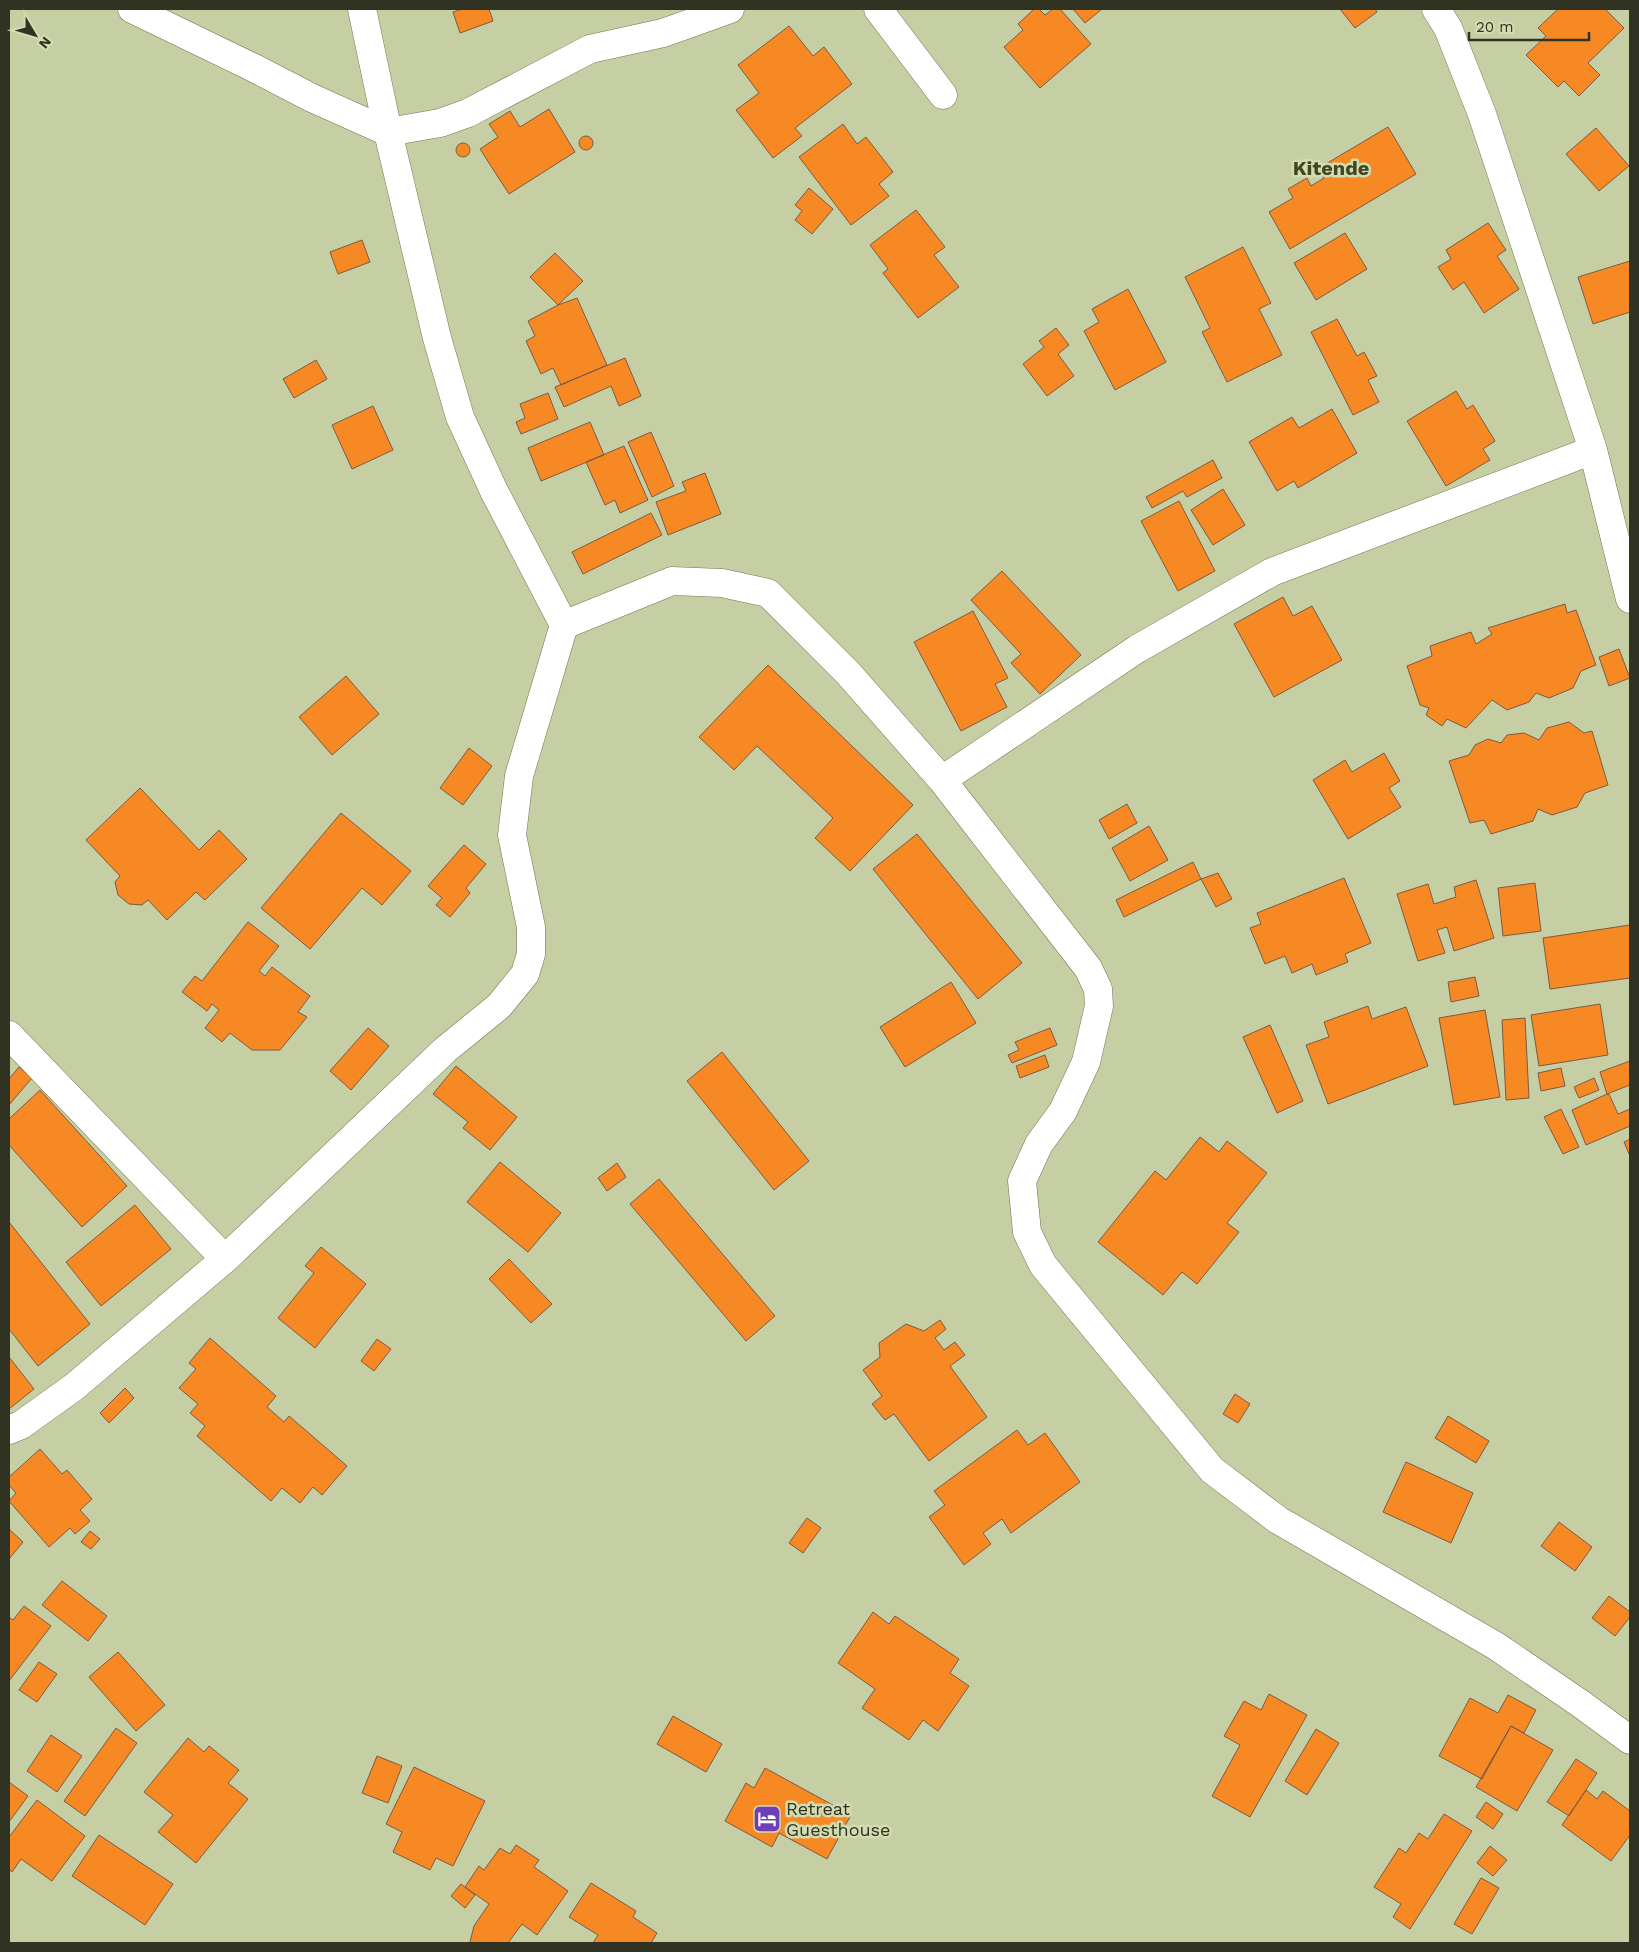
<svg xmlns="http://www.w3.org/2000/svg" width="1639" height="1952" viewBox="0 0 1639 1952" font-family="'Work Sans',sans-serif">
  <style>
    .building { fill: #f68924; stroke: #7c5a42 }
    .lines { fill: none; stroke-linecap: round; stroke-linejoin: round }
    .street-casing { stroke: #707750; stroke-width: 29 }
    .street { stroke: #fff; stroke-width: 28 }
    .labels { text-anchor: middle; stroke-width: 5; stroke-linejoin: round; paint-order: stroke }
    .poi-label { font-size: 18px; fill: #303322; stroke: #d3dbb1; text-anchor: start }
    .quarter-label { font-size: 20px; font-weight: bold; fill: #424723; stroke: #d3dbb1 }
  </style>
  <rect width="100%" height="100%" fill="#c6cea4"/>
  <path class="building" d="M463,9H489L493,21L460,33L453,12Z
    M1034,9H1039L1045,15L1053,9H1060L1091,44L1040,88L1004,47L1023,30L1018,24Z
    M1073,9H1102L1085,23Z
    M1340,9H1375L1377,12L1355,28Z
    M1558,9H1605L1624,28L1588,63L1600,75L1579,96L1564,81L1558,87L1526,55L1546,36L1538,28Z
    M789,26L813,56L824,47L852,84L795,128L802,136L773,158L736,110L759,93L738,65Z
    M549,109L575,152L509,194L480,149L498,137L489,124L510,111L520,127Z
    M843,124L857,144L866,137L893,172L879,184L889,196L851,225L799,157Z
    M1388,127L1416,174L1290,249L1269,212L1293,198L1288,189L1307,178L1311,186L1324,178L1319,168Z
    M1596,128L1629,166L1599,191L1566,154Z
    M579 143a7 7 0 1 1 14 0a7 7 0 1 1-14 0Z
    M456 150a7 7 0 1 1 14 0a7 7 0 1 1-14 0Z
    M809,188L833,209L812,234L795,220L802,211L795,205Z
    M916,210L945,247L934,255L959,287L918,318L883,273L888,269L870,245Z
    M1488,223L1506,250L1497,256L1519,289L1484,313L1464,282L1453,290L1438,267L1451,259L1446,250Z
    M1345,233L1367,269L1316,300L1294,263Z
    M362,240L370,262L338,274L330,252Z
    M1243,247L1271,303L1259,309L1282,355L1227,382L1202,332L1210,328L1185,277Z
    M555,253L583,281L558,305L530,277Z
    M1630,261V312L1593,324L1578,277Z
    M1128,289L1166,362L1115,390L1084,331L1099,322L1092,309Z
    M577,298L607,365L561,385L553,368L541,374L526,341L535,336L528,321L558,305Z
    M1337,319L1357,356L1364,352L1377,376L1368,380L1379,402L1353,415L1311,332Z
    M1056,328L1069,345L1058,354L1074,376L1047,396L1023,364L1044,347L1039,341Z
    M625,358L641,396L619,406L611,386L564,407L555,387Z
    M316,360L327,379L294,398L283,379Z
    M1456,391L1467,409L1473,405L1495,441L1483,449L1490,460L1446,486L1407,421Z
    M548,393L558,419L521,434L516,422L525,418L520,404Z
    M373,406L393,450L352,469L332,425Z
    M1332,409L1357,453L1298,488L1294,481L1277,491L1249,442L1292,417L1299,428Z
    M590,422L604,455L541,481L528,448Z
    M651,432L674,486L652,497L628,442Z
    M624,446L648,500L620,513L615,500L605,505L586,462Z
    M1213,460L1222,478L1187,497L1183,491L1152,508L1146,497Z
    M705,473L721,514L668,535L656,502L686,491L682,482Z
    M1223,489L1245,525L1213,545L1191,510Z
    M1179,501L1215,571L1178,591L1141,521Z
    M651,513L662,535L583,574L572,552Z
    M1002,571L1081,655L1040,694L1011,663L1021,654L971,600Z
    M1283,597L1293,616L1312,606L1342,660L1274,697L1234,624Z
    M1565,604L1567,613L1576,610L1596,665L1581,671L1573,688L1549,698L1536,693L1529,702L1507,710L1492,700L1466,728L1447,719L1442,726L1426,715L1429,708L1420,705L1407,666L1432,656L1430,646L1471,632L1476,644L1492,634L1488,628Z
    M973,611L1008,678L995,684L1007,707L961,731L914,642Z
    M1619,649L1630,678L1609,686L1599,657Z
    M768,665L913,805L850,871L815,838L833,818L757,746L734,770L699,737Z
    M346,676L379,714L332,755L299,717Z
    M1569,722L1584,733L1592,731L1608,785L1585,793L1577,807L1552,815L1538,809L1533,821L1491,834L1484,820L1470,823L1449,761L1469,755L1475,745L1488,739L1501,743L1507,735L1524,733L1539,740L1547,728Z
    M469,748L492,766L463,805L440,788Z
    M1384,753L1400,781L1389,788L1401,807L1348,839L1313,780L1345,760L1352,772Z
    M140,788L199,850L219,830L247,859L205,900L196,892L167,920L148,900L142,905L129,904L118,895L115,882L120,876L86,840Z
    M1127,804L1137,823L1109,839L1099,820Z
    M341,813L411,871L382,905L362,888L310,949L261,908Z
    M1149,826L1168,860L1130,881L1112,848Z
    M917,834L1022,963L978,999L873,869Z
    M464,845L486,864L466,888L470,893L450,917L436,905L442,898L428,886Z
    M1193,862L1201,879L1124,917L1116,900Z
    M1218,873L1232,899L1216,907L1201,879Z
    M1344,878L1371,943L1345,954L1348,962L1316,975L1312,964L1292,973L1285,956L1265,964L1250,928L1261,924L1257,913Z
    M1476,880L1494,938L1454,951L1447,927L1437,930L1445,953L1418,961L1397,894L1428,884L1434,904L1456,897L1454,887Z
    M1535,883L1541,931L1503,936L1498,888Z
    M248,922L279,946L259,971L265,976L272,967L310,996L298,1012L307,1017L280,1050H252L230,1033L222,1042L205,1028L219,1010L212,1004L207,1011L182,992L195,976L202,981Z
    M1630,925V978L1550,989L1543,938Z
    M1475,977L1479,996L1451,1002L1448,982Z
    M951,982L976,1023L905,1067L880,1027Z
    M1600,1004L1608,1055L1539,1066L1531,1015Z
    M1368,1006L1372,1019L1406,1007L1428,1066L1328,1104L1306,1045L1329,1037L1324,1022Z
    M1485,1010L1500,1097L1454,1105L1439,1018Z
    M1525,1018L1529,1098L1506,1100L1502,1020Z
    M1270,1025L1303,1101L1277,1113L1243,1037Z
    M368,1028L389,1046L351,1090L330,1071Z
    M1050,1028L1057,1045L1012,1063L1008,1055L1019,1050L1015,1042Z
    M722,1052L809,1161L774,1190L687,1081Z
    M1045,1055L1049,1067L1020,1078L1016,1066Z
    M1630,1061V1085L1607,1094L1600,1072Z
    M456,1066L517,1117L490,1150L463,1128L468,1122L433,1094Z
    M19,1067L32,1078L9,1105V1079Z
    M1561,1068L1565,1086L1541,1091L1538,1073Z
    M1594,1078L1599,1090L1579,1098L1574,1087Z
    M40,1090L127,1186L82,1227L9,1145V1119Z
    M1607,1094H1609L1618,1114L1630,1109V1126L1586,1145L1572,1110Z
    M1561,1109L1579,1147L1563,1154L1544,1117Z
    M1200,1137L1219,1152L1227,1141L1267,1173L1227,1223L1239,1232L1197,1284L1182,1272L1163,1295L1098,1242L1155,1171L1166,1180Z
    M1630,1139V1156L1624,1142Z
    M500,1162L561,1213L528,1252L467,1202Z
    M617,1163L626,1177L607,1191L598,1178Z
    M659,1179L775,1316L746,1341L630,1204Z
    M135,1205L171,1249L101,1306L66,1262Z
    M9,1222L90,1324L38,1366L9,1329Z
    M321,1247L366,1284L315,1348L278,1318L314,1273L305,1266Z
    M509,1259L552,1304L531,1323L489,1279Z
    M940,1320L946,1329L935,1338L944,1350L955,1342L965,1355L950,1366L987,1417L929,1461L894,1414L885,1420L872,1404L882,1396L863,1370L880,1357L879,1343L906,1324L924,1331Z
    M210,1338L276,1396L267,1407L284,1422L289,1416L347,1466L322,1495L313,1487L300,1503L282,1488L271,1501L197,1436L205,1426L190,1413L198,1404L179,1388L196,1369L189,1363Z
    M377,1339L391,1349L374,1371L361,1361Z
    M9,1357L34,1389L9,1409Z
    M125,1388L134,1398L109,1423L100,1413Z
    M1235,1394L1250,1404L1238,1423L1223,1414Z
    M1448,1416L1489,1441L1476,1463L1435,1438Z
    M1017,1430L1028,1445L1045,1433L1080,1482L1011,1533L1002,1519L983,1533L991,1544L964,1565L929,1517L945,1505L934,1491Z
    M40,1449L62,1474L67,1470L92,1499L80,1510L90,1521L75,1534L70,1528L49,1547L9,1501L16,1493L9,1485V1477Z
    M1406,1462L1473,1493L1451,1543L1383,1512Z
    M807,1518L821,1528L803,1553L789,1543Z
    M1559,1522L1592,1547L1575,1571L1541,1546Z
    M9,1529L23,1542L9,1559Z
    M90,1531L100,1539L91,1549L81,1542Z
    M62,1581L107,1616L88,1641L42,1605Z
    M1609,1596L1630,1612V1617L1615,1636L1592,1618Z
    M24,1606L51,1626L9,1681V1617L13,1620Z
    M873,1612L889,1624L895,1616L959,1659L950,1673L969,1686L938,1731L923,1720L909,1740L862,1708L875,1689L838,1663Z
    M118,1652L165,1705L136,1731L89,1677Z
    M39,1662L57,1674L37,1702L19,1690Z
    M1269,1694L1307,1715L1250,1817L1212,1796L1240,1745L1224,1736L1244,1701L1261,1710Z
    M1508,1695L1536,1710L1524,1733L1511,1726L1482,1779L1439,1756L1470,1698L1498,1713Z
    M673,1716L722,1744L706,1772L657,1744Z
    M1511,1726L1553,1750L1517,1811L1476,1787Z
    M116,1728L137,1743L85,1816L64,1801Z
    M1316,1729L1339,1743L1307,1795L1285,1781Z
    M51,1735L82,1756L57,1792L27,1771Z
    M188,1738L204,1752L209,1746L239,1770L228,1783L248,1799L196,1863L158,1832L173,1815L144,1792Z
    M377,1756L402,1766L388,1803L362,1793Z
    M1576,1759L1597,1773L1569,1816L1547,1802Z
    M414,1767L485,1801L453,1866L436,1858L430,1870L393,1852L402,1832L386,1824Z
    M765,1768L851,1815L827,1859L779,1833L772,1847L725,1821L746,1783L754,1788Z
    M9,1782L28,1796L9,1822Z
    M1586,1790L1597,1799L1603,1791L1630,1811V1835L1611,1861L1562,1825Z
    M37,1800L85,1836L52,1881L21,1859L12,1872L9,1869V1837Z
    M1486,1802L1503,1814L1493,1829L1476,1817Z
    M1444,1814L1472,1831L1410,1929L1393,1917L1401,1904L1374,1887L1399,1848L1406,1853L1419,1833L1428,1839Z
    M99,1835L173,1884L145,1925L72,1876Z
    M516,1845L539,1860L534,1867L568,1891L537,1935L522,1924L508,1943H472L470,1942L474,1926L489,1904L465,1887L479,1866L484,1870L500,1848L510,1854Z
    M1490,1846L1507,1860L1493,1876L1477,1863Z
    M1481,1878L1499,1888L1472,1934L1454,1924Z
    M591,1883L636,1911L633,1917L657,1933L651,1943H593L598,1935L569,1917Z
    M461,1884L475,1895L465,1908L451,1896Z"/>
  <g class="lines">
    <defs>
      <path id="street" d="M132,9L252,67L312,98L388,132L440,123L468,113L590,49L663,33L730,9
        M362,9L388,132L437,338L460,417L494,491L564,625L672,581L722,583L768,593L848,673L942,780L1088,968L1098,989L1099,1006L1086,1062L1063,1111L1039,1144L1022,1181L1027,1232L1043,1265L1212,1470L1278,1520L1496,1646L1581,1704L1630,1740
        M878,9L943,95
        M1436,9L1448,28L1482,114L1593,450L1630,599
        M942,780L1137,649L1272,572L1593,450
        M9,1035L225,1259
        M9,1430L21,1425L74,1387L225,1259L445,1050L499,1006L525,974L531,954V927L512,835L519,776L564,625"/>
    </defs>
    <use href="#street" class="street-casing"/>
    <use href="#street" class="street"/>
  </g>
  <defs>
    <symbol id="hotel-square" viewBox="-11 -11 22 22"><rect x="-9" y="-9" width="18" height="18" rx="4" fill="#6d40b8" stroke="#d3dbb1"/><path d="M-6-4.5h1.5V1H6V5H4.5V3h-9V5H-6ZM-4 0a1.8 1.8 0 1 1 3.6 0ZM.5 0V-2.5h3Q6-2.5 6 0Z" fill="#fff"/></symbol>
  </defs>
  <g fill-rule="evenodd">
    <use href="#hotel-square" x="751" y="1803" width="32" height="32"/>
  </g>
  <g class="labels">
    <g class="poi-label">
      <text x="786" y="1815">Retreat<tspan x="786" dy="21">Guesthouse</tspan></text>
    </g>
    <g class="quarter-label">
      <text x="1331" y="175">Kitende</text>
    </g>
  </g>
  <rect width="1639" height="1952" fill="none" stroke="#303322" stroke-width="20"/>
  <g transform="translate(35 35) rotate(128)" stroke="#d3dbb1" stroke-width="4" paint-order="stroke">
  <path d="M0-4L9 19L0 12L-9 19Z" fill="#303322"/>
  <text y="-8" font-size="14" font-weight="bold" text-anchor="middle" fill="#303322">N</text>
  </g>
  <path d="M1469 32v8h120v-8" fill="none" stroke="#303322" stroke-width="2.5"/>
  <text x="1476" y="32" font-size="15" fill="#303322" stroke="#d3dbb1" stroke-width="4" paint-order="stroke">20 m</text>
</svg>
